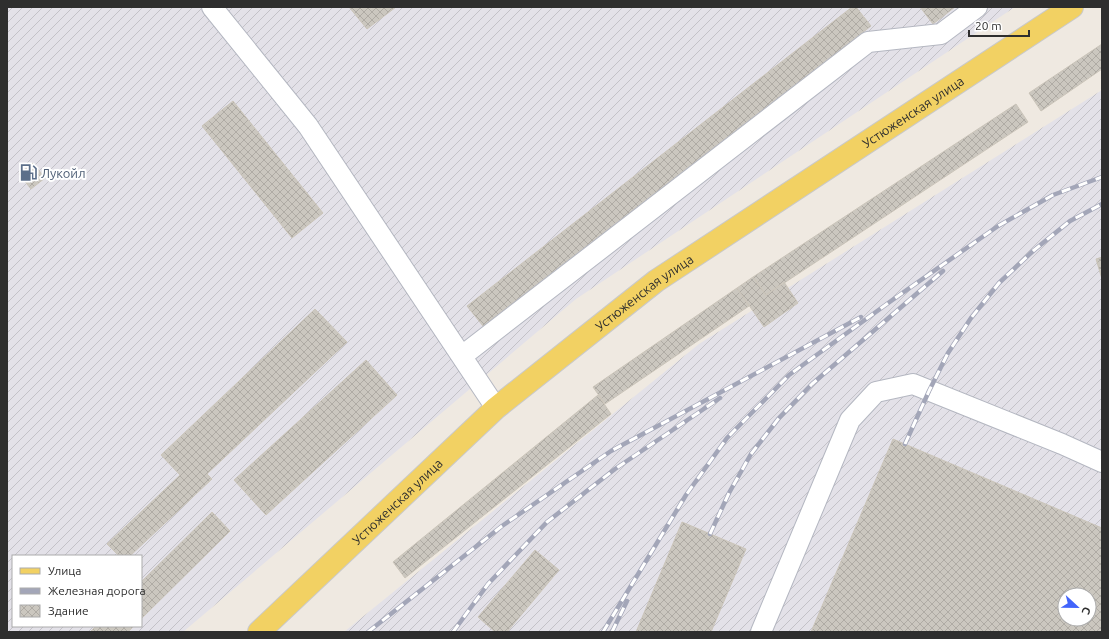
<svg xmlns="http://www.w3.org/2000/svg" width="1109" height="639" viewBox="0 0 1109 639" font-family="Ubuntu,sans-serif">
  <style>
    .industrial { fill: url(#industrial-furrows); fill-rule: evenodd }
    .building { fill: url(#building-cross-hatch); stroke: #cbc5ba; fill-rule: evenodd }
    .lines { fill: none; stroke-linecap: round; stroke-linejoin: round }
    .minor-casing { stroke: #b4b7c1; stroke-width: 22 }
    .major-casing { stroke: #c9c9c9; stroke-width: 24 }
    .minor { stroke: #fff; stroke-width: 20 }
    .major { stroke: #f2d163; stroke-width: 22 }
    .rail-casing { stroke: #a3a6b8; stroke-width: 4.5 }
    .rail { stroke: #fff; stroke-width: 3; stroke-dasharray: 9; stroke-linecap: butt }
    .labels { text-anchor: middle; stroke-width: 4; stroke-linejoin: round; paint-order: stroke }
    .street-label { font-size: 13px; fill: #2e2e2e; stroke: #fff }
    .service-label { font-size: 13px; fill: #4e5e75; stroke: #fff; text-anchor: start }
  </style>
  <defs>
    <pattern id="industrial-furrows" width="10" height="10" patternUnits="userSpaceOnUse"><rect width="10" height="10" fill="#e3e1e8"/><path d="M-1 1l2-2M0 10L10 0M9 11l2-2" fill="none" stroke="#c3c1c7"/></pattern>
    <pattern id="building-cross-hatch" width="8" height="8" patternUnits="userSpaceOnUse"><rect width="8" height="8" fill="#cbc7bf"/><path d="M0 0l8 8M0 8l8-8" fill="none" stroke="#afaba4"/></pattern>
  </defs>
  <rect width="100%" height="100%" fill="#efe9e1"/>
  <path class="industrial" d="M7,7H1015L576,299L183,632H7ZM13,556H141V626H13Z
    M1102,90V632H344L699,344ZM1065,595H1089V619H1065Z"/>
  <path class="building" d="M349,7H396L367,29Z
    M852,7H856L871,26L483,326L467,306Z
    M920,7H955L933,24Z
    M1102,44V69L1041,111L1029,93Z
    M233,101L323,213L292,238L202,126Z
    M1016,104L1028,122L766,295L753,277Z
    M33,163L45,178L31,189L19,174Z
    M1102,257V279L1096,259Z
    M753,277L766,295L784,282L798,303L764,327L737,288Z
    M737,288L749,306L605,404L593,387Z
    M315,309L347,342L207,474L212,479L130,556H119L107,544L180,475L161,455Z
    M366,360L397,395L266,515L234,480Z
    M598,395L611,414L405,578L393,562Z
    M893,439L1102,528V632H811ZM1065,595H1089V619H1065Z
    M212,512L230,531L141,619V582Z
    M682,522L746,549L711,632H636Z
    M535,550L559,570L507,632H495L478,617Z
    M96,626H134L128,632H90Z"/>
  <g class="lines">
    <defs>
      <path id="minor" d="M212,7L308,126L496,408
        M462,356L868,42L941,34L977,7
        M761,632L850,420L876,392L913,384L1062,444L1102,462"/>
      <g id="major">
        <path id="s1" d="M259,632L496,408L656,281L1072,7"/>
      </g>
    </defs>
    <use href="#minor" class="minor-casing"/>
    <use href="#major" class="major-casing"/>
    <use href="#minor" class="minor"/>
    <use href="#major" class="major"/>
    <defs>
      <path id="rail" d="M905,444L929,391L948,353L971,318L999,283L1033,251L1070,221L1102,204
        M710,534L729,493L751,454L779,418L812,384L943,271
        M368,632L502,526L611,451L861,317
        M453,632L488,584L547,522L615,469L720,398
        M603,632L686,495L727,438L789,375L891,301L998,226L1053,195L1102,177
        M612,632L627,601"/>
    </defs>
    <use href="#rail" class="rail-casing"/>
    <use href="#rail" class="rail"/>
  </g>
  <defs>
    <symbol id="fuel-bare" viewBox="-9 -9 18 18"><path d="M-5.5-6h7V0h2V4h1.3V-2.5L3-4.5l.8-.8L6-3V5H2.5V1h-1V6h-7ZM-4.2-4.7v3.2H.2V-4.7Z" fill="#5c6f8a" stroke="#fff" stroke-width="2.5" paint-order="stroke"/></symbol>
  </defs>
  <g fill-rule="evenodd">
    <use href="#fuel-bare" x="16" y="160" width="25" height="25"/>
  </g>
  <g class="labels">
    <g class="street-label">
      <text dy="5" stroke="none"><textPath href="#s1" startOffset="838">Устюженская улица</textPath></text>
      <text dy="5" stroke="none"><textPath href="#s1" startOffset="514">Устюженская улица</textPath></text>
      <text dy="5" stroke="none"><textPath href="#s1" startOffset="190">Устюженская улица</textPath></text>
    </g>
    <g class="service-label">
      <text x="41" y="178">Лукойл</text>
    </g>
  </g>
  <rect width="1109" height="639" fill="none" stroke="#2e2e2e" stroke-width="16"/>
  <rect x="12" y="555" width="130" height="72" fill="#ffffff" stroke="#ababab"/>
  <rect x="20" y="568" width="20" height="6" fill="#f2d163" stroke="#ababab"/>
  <text x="48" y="575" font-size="12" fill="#2e2e2e">Улица</text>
  <rect x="20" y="588" width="20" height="6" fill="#a3a6b8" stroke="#ababab"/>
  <text x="48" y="595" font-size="12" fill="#2e2e2e">Железная дорога</text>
  <rect x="20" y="605" width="20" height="12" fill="url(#building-cross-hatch)" stroke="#ababab"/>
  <text x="48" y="615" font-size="12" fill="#2e2e2e">Здание</text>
  <g transform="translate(1077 607) rotate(112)"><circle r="19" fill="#ffffff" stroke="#ababab"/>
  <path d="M0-3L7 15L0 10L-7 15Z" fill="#4264fb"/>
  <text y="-6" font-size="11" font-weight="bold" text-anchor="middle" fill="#2e2e2e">С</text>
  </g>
  <path d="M969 30v6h60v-6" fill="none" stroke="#2e2e2e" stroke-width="2"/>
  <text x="975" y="30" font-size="12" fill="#2e2e2e" stroke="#ffffff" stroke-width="3" paint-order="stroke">20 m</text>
</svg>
